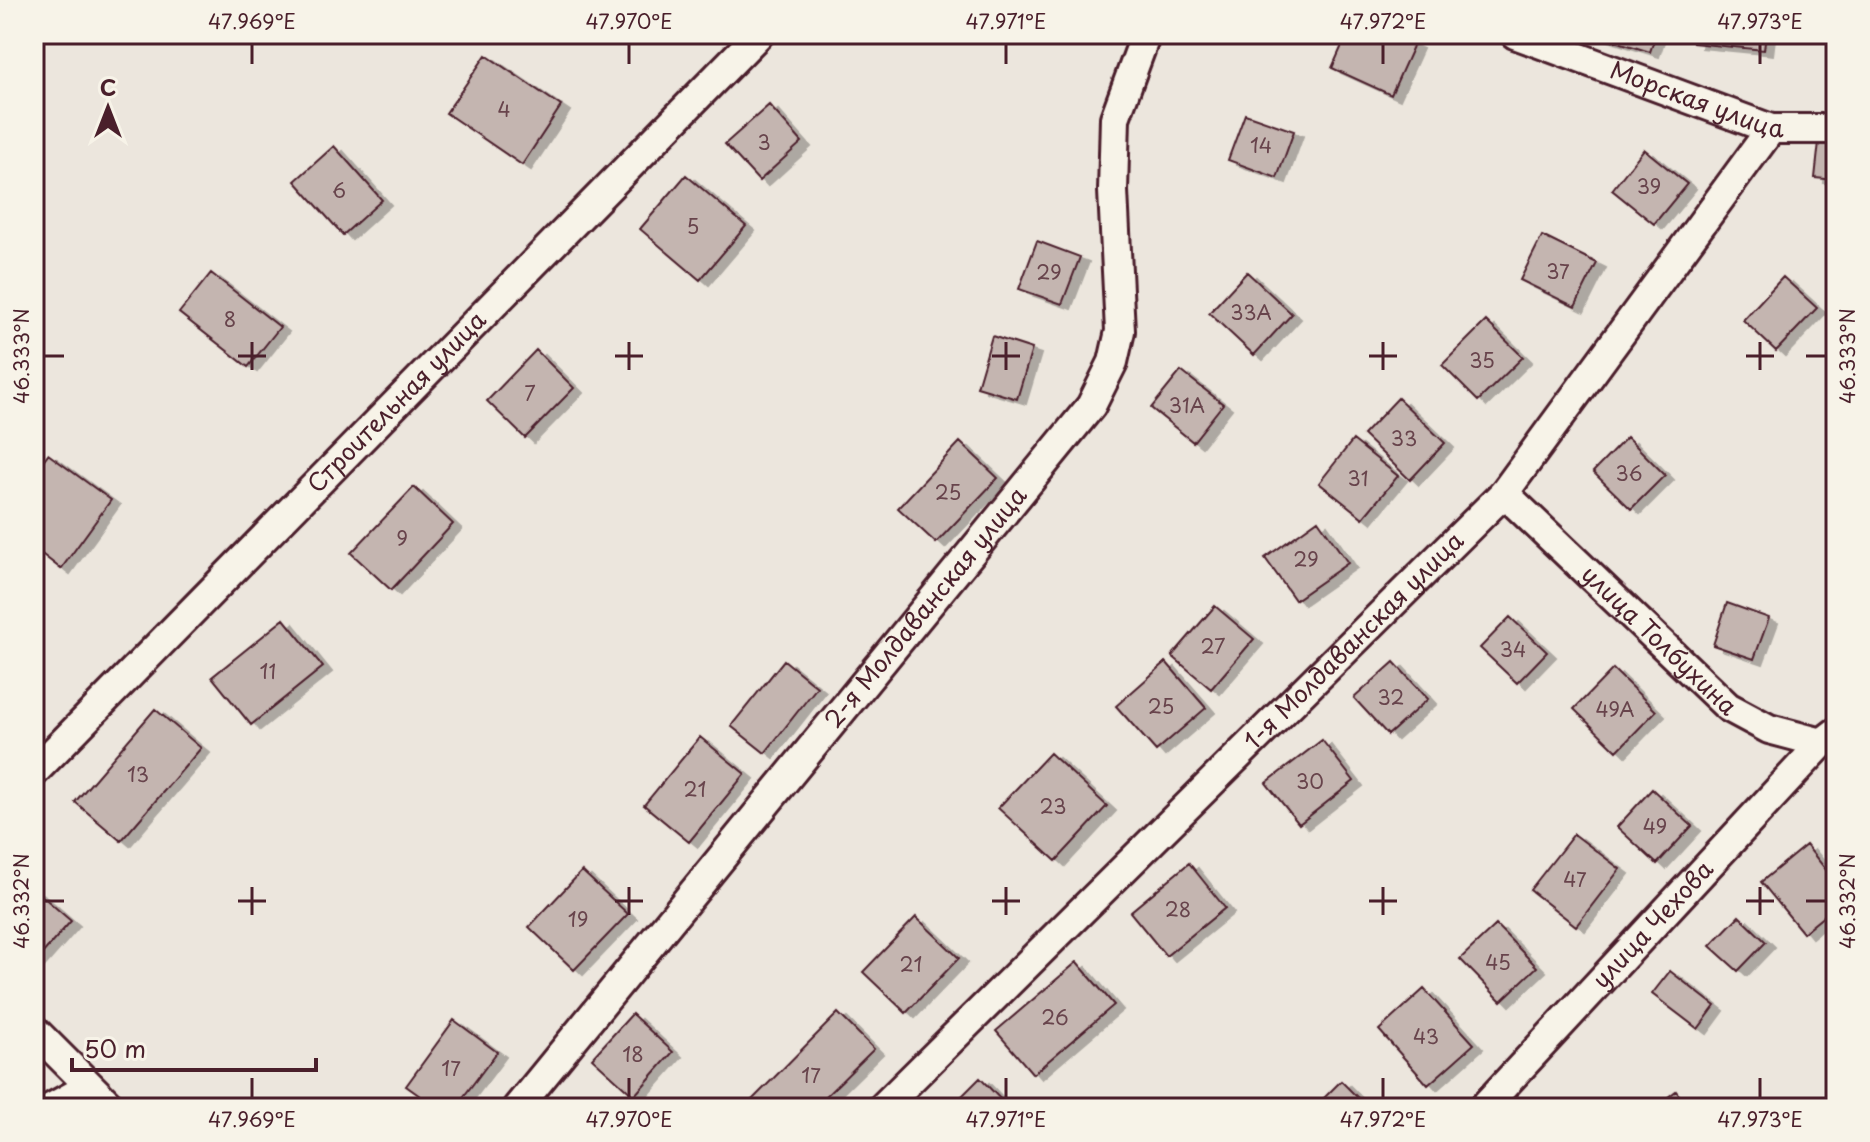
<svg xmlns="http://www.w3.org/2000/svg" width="1870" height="1142" viewBox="0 0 1870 1142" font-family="'Playpen Sans',sans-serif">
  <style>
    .building { fill: #c4b5b0; stroke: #4a1f2b; stroke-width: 2; filter: url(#shadow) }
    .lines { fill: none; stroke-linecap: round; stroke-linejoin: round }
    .street-casing { stroke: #4a1f2b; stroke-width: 34 }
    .street { stroke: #f7f3e8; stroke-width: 28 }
    .ticks { fill: none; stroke: #4a1f2b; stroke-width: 3 }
    .labels { text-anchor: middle; stroke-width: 8; stroke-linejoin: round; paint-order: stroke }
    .number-label { font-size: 20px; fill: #68444c }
    .street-label { font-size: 24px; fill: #4a1f2b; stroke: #f7f3e8 }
    .neatline { fill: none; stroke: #4a1f2b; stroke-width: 3 }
    .ticks-label { font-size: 20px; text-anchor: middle; fill: #4a1f2b }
  </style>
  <defs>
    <filter id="shadow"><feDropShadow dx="9" dy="5" stdDeviation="0" flood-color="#0004"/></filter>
  </defs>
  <rect width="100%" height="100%" fill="#ece6dd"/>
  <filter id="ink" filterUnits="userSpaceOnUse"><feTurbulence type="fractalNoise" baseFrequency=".0125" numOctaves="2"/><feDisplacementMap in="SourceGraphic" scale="16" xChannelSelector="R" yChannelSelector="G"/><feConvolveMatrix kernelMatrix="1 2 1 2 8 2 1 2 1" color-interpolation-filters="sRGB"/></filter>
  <g filter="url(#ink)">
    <path class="building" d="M1212,34H1260L1259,41Z
      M1347,34H1393L1414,44L1391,95L1332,68Z
      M1593,34H1656L1650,52Z
      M1694,34H1766L1764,50L1693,43Z
      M486,55L561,106L522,165L446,113Z
      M769,105L802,142L759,181L725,144Z
      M1245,114L1294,131L1277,178L1228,160Z
      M1819,142L1836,144V180L1815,178Z
      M334,146L382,200L343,235L295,181Z
      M1644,149L1687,184L1654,224L1612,190Z
      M686,175L746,226L700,280L640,229Z
      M1542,236L1597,263L1575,307L1520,280Z
      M1037,241L1080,257L1062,304L1019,289Z
      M1247,272L1292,314L1254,355L1209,313Z
      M211,273L280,327L248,367L179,313Z
      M1783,277L1817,308L1776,351L1743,320Z
      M1486,321L1523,357L1478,401L1442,365Z
      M992,336L1032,349L1017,399L977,387Z
      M536,350L574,388L525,438L487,401Z
      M1181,371L1223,404L1193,442L1151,408Z
      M1398,398L1445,443L1410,480L1363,435Z
      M1627,437L1665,475L1631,509L1593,472Z
      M1353,440L1398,476L1363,518L1319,483Z
      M960,442L998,478L936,543L898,508Z
      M48,454L111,500L61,569L34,548V473Z
      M414,487L453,524L391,590L351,553Z
      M1318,520L1348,563L1295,600L1265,558Z
      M1727,603L1769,618L1754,659L1713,645Z
      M1215,606L1254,639L1211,689L1172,656Z
      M1510,617L1547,652L1517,683L1480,648Z
      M284,619L323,667L251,725L212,677Z
      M784,660L817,687L765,753L731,726Z
      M1166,662L1206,708L1156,751L1116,706Z
      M1394,662L1428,699L1388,735L1354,698Z
      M1613,669L1656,711L1617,751L1574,709Z
      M155,709L201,748L121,841L75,802Z
      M700,737L745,774L689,842L644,805Z
      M1322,740L1354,781L1299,824L1266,783Z
      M1050,753L1107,806L1056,861L998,808Z
      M1652,789L1692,826L1657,864L1617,827Z
      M1574,834L1620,869L1576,926L1530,890Z
      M1806,845L1836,882V906L1803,933L1761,882Z
      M1189,863L1225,908L1166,956L1130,912Z
      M582,871L628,914L574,970L529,927Z
      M34,889L71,921L34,963Z
      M1739,916L1766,942L1738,971L1710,946Z
      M916,917L959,958L906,1013L863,972Z
      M1496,925L1537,967L1501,1001L1460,959Z
      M1077,962L1114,1005L1033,1074L996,1031Z
      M1670,971L1715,1006L1698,1029L1652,994Z
      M1424,989L1474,1044L1428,1085L1379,1030Z
      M838,1013L874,1049L814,1108H752L748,1104Z
      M632,1014L673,1052L634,1096L592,1058Z
      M454,1020L497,1052L455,1108H437L406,1086Z
      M980,1078L1009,1108H950Z
      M1341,1081L1368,1108H1314Z
      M1676,1091L1689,1108H1654Z"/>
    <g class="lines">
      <defs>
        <g id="street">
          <path id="s1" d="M1515,34L1771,129H1836"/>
          <path id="s2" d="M1504,493L1728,707L1769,729L1822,743L1835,733"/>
          <path id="s3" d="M34,772L759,34"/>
          <path d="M34,1030L112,1108"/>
          <path d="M51,1108L89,1087"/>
          <path id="s4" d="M517,1108L1091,406L1113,362L1120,331L1113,191L1115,118L1146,34"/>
          <path id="s5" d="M882,1108L1504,493L1771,129"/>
          <path id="s6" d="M1483,1108L1822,743"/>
        </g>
      </defs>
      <use href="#street" class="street-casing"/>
      <use href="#street" class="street"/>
    </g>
  </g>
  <path class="ticks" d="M252,44V64M629,44V64M1006,44V64M1383,44V64M1760,44V64M252,342V370M629,342V370M1006,342V370M1383,342V370M1760,342V370M44,356H64M238,356H266M615,356H643M992,356H1020M1369,356H1397M1746,356H1774M1806,356H1826M252,887V915M629,887V915M1006,887V915M1383,887V915M1760,887V915M44,901H64M238,901H266M615,901H643M992,901H1020M1369,901H1397M1746,901H1774M1806,901H1826M252,1078V1098M629,1078V1098M1006,1078V1098M1383,1078V1098M1760,1078V1098"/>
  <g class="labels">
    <g class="number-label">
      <text x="504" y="117">4</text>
      <text x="764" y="150">3</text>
      <text x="1261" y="153">14</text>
      <text x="1649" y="194">39</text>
      <text x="339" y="198">6</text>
      <text x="693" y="234">5</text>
      <text x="1558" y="279">37</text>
      <text x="1049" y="280">29</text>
      <text x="1251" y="320">33А</text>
      <text x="230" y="327">8</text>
      <text x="1482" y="368">35</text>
      <text x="530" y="401">7</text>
      <text x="1187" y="413">31А</text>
      <text x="1404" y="446">33</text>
      <text x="1629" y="481">36</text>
      <text x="1358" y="486">31</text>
      <text x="948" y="500">25</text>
      <text x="402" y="546">9</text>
      <text x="1306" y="567">29</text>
      <text x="1213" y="654">27</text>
      <text x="1513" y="657">34</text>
      <text x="268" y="679">11</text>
      <text x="1391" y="705">32</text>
      <text x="1161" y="714">25</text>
      <text x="1615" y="717">49А</text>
      <text x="138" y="782">13</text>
      <text x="1310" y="789">30</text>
      <text x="695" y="797">21</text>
      <text x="1053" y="814">23</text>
      <text x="1655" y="834">49</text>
      <text x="1575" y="887">47</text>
      <text x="1178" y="917">28</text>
      <text x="578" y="927">19</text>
      <text x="1498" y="970">45</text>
      <text x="911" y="972">21</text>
      <text x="1055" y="1025">26</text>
      <text x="1426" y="1044">43</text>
      <text x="633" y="1062">18</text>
      <text x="451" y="1076">17</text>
      <text x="811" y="1083">17</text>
    </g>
    <g class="street-label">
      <text dy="8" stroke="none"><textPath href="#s1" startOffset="194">Морская улица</textPath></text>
      <text dy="8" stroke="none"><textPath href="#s3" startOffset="518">Строительная улица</textPath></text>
      <text dy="8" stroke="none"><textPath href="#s4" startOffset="646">2-я Молдаванская улица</textPath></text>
      <text dy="8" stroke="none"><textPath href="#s2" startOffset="214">улица Толбухина</textPath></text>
      <text dy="8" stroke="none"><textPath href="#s5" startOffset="664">1-я Молдаванская улица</textPath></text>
      <text dy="8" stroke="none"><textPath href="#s6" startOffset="250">улица Чехова</textPath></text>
    </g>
  </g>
  <rect width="1870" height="1142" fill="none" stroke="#f7f3e8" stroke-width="88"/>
  <g transform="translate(108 108)" stroke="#f7f3e8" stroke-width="6" paint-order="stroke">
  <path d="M0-6L14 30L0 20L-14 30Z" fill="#4a1f2b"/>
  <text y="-12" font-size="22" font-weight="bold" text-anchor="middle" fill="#4a1f2b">С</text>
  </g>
  <path d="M72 1058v12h244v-12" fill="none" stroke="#4a1f2b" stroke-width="4"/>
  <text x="84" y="1058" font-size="24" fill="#4a1f2b" stroke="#f7f3e8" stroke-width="6" paint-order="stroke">50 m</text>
  <rect x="44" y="44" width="1782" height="1054" class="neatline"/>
  <g class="ticks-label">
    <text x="252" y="29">47.969°E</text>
    <text x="629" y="29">47.970°E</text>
    <text x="1006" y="29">47.971°E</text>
    <text x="1383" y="29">47.972°E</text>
    <text x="1760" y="29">47.973°E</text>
    <text transform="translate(22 356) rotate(-90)" y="7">46.333°N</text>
    <text transform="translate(1848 356) rotate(-90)" y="7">46.333°N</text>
    <text transform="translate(22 901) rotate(-90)" y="7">46.332°N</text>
    <text transform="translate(1848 901) rotate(-90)" y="7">46.332°N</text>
    <text x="252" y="1127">47.969°E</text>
    <text x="629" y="1127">47.970°E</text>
    <text x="1006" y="1127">47.971°E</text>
    <text x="1383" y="1127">47.972°E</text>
    <text x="1760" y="1127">47.973°E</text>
  </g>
</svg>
